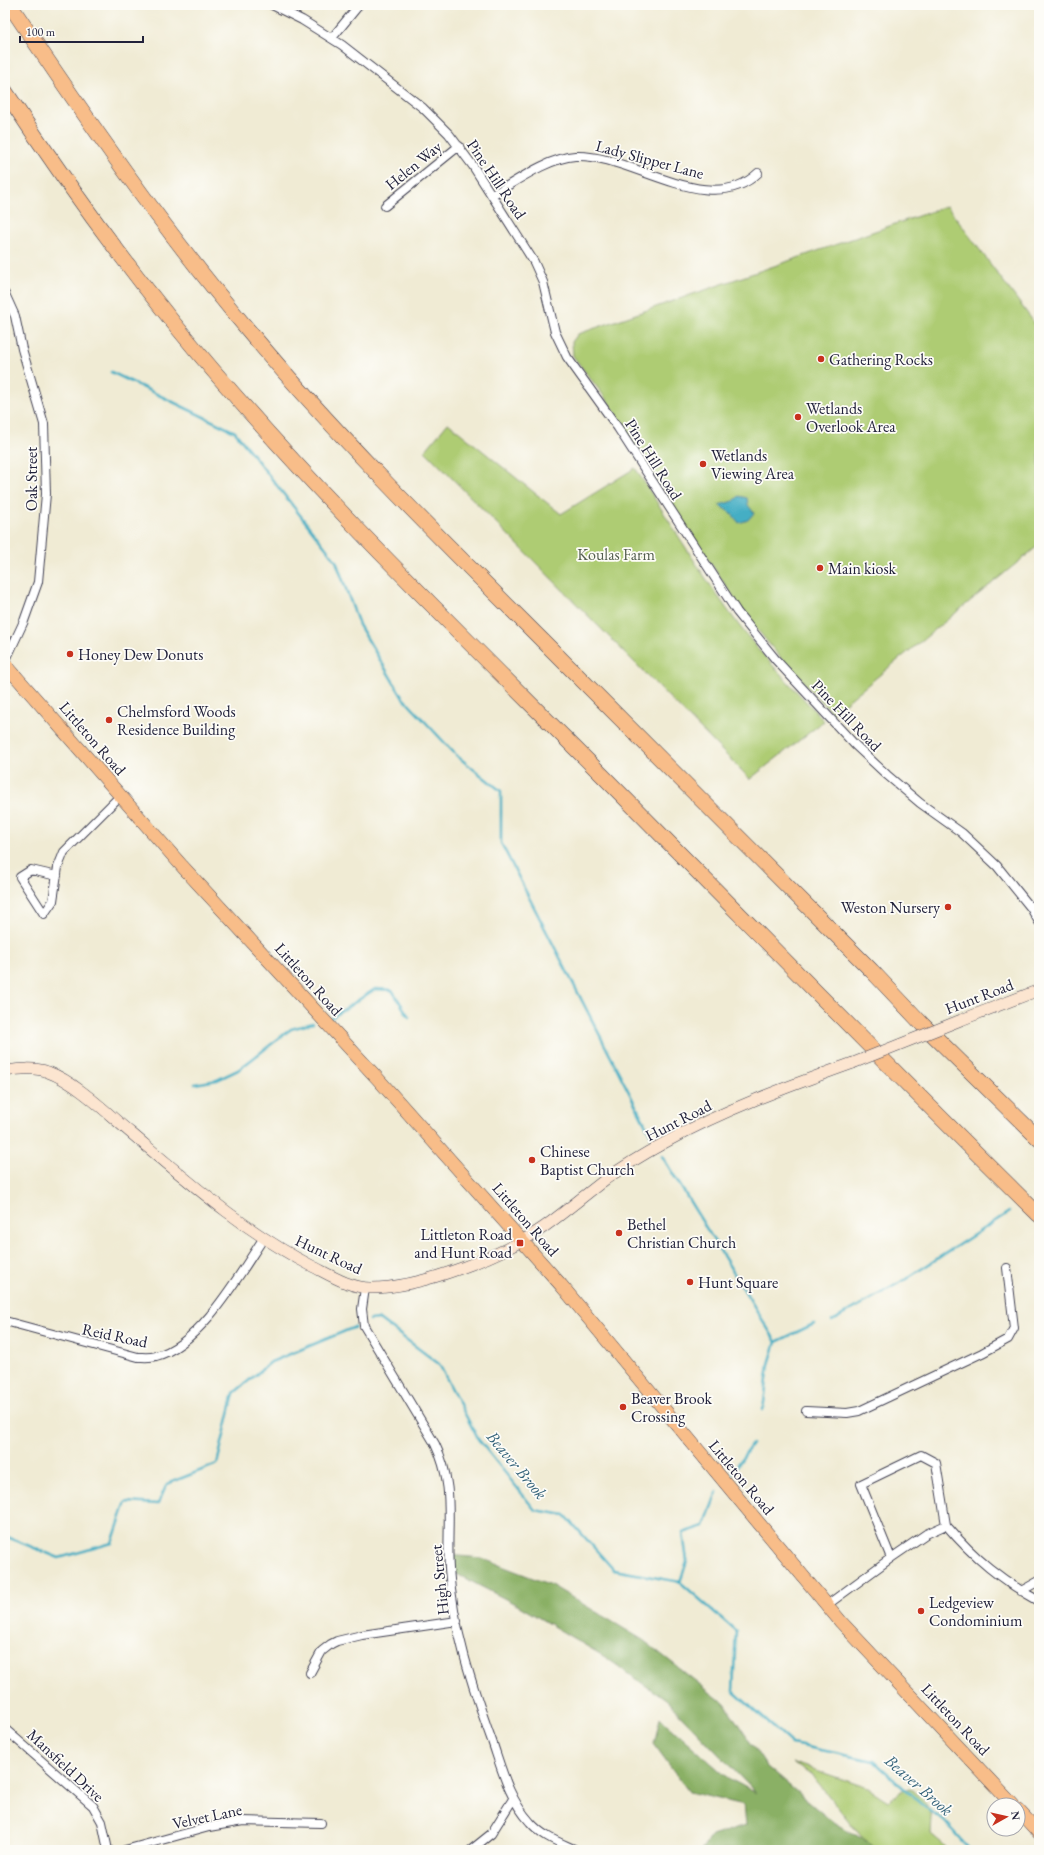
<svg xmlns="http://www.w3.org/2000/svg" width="1044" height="1855" viewBox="0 0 1044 1855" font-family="'EB Garamond',serif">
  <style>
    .green { fill: #aecc73; stroke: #687757 }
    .forest { fill: #8ab065; stroke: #566950 }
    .water { fill: #45aec4; stroke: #346880 }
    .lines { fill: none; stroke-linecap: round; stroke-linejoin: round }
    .stream { stroke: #45aec4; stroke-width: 2.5 }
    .street-casing { stroke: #414052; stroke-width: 10 }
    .secondary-casing { stroke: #414052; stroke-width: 12 }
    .primary-casing { stroke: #414052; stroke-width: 14 }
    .highway-casing { stroke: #414052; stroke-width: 16 }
    .street { stroke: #fff; stroke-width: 8 }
    .secondary { stroke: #fce5d0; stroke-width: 11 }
    .primary { stroke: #f8bd89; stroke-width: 13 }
    .highway { stroke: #f8bd89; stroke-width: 15 }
    .secondary-bridge-casing { stroke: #414052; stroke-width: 12; stroke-linecap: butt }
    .secondary-bridge { stroke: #fce5d0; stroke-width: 11 }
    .poi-dot { fill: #c8321e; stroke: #fdfcf7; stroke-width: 1.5 }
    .labels { text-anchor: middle; stroke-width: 3.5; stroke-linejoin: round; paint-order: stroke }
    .street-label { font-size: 16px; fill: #22223b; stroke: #fdfcf7 }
    .poi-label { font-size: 16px; fill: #22223b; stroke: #fdfcf7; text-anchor: start }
    .park-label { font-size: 16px; fill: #535e4f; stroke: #fdfcf7 }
    .water-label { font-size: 17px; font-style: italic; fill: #326179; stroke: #fdfcf7 }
  </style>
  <rect width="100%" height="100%" fill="#fdfcf7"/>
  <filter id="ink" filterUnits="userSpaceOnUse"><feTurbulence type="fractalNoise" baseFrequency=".025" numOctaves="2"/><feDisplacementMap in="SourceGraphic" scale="8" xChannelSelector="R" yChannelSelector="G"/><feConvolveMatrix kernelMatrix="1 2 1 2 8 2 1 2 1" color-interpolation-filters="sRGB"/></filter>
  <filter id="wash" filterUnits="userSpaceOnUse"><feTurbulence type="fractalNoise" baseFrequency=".012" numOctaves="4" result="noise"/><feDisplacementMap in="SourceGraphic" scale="16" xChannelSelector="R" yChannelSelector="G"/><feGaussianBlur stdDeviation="0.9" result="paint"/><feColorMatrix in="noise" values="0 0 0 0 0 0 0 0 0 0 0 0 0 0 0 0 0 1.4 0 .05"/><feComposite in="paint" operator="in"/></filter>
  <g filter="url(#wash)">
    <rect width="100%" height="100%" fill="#f0ebd4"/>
    <path class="green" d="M947,206L1039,329V545L833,713L784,662L747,617L672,506L607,400L573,356L572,342L578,334Z
      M448,423L561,514L635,468C670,521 702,577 741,628C767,661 796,690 824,721L750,779L425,451Z
      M792,1762L868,1788L888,1801C894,1798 900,1790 906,1789C916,1787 931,1809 932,1818C932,1823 931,1829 931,1834L950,1850H872L812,1775Z"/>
    <path class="forest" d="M449,1555L481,1558L551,1585L643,1640L725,1704L766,1766L829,1819L881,1850H701L711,1836L746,1825L744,1805L689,1792L654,1744L660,1718L728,1778L756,1793L666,1700L605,1657L519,1606L449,1570Z"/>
    <path class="water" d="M739,496L747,498L748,505L754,513L748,520L739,523L732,514L719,505L734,501Z"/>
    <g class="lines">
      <path class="stream" d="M111,372L235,432L336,561L359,625L403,698L457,756L501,791V843L652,1137
        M331,1018L375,989L392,990L409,1017
        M195,1084L217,1080L238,1070L291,1029L313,1023
        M662,1156L776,1342
        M370,1320L379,1319L439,1364L478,1439L535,1510L565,1515L614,1570L680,1582L736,1631L733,1691L792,1744L874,1761L921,1804L944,1821L970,1850
        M832,1321L906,1279L1009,1212
        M763,1410L769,1364L776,1342L814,1324
        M732,1473L752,1444
        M5,1536L59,1558L112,1543L126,1502L158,1504L167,1484L217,1464L234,1393L271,1362L355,1327
        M680,1582L687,1561L683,1533L704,1526L717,1492"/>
    </g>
  </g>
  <g filter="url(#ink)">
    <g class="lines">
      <defs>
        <path id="street" d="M272,5L302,20L342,45L423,108L449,134L473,166L534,262L543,282L555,332L567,357L618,428L737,612L776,660L855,745L887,775L920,803L962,833L997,866L1031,908L1039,922
          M332,38L359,5
          M492,195C515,182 548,158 575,156C630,153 709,220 758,173
          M385,206L459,146
          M5,294L15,316L22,349L44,424L46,494L38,582L24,621L5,662
          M57,876L31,870L20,877L44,914L53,901L58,867L64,852L121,795
          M365,1288L362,1309L364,1326L435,1444C456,1487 446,1524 449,1569C453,1628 472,1686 492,1741C502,1770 509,1799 530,1822C543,1837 559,1842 576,1850
          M5,1321L138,1357C143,1357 150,1358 156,1356C200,1345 239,1275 263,1239
          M806,1411L847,1413L859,1411L982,1353L1008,1339L1014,1328L1007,1268
          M946,1525C975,1559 1001,1580 1039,1601
          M1021,1591L1039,1581
          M827,1605L891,1558L861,1484L921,1455L936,1463L946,1525L926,1534L891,1558
          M310,1673L322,1651L331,1644L337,1641L362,1635L457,1621
          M5,1729L93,1806L102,1822L108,1850
          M125,1850L209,1827L243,1821L321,1823
          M471,1850L491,1834L513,1799"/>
        <path id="secondary" d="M961,1020L1039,990
          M5,1071C19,1069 35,1067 48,1072C76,1082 108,1114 131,1133C189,1182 244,1231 312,1266C330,1275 350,1288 371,1288C421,1288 502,1256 544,1227C565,1212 585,1195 606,1179C624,1166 644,1154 664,1143C723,1110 789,1086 853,1063"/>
        <path id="primary" d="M5,664L182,866L378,1079L561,1285L841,1622L1013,1805
          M1018,1810L1039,1833"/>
        <path id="highway" d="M10,5C85,117 162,228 249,331C341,441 444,542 545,643C654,752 762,862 872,971L923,1025L1039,1139
          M5,91C57,170 113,248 172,321C301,480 450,623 595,768C743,917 889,1068 1039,1215"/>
      </defs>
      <use href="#street" class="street-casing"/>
      <use href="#secondary" class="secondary-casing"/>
      <use href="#primary" class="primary-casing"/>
      <use href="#highway" class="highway-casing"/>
      <use href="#street" class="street"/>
      <use href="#secondary" class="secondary"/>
      <use href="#primary" class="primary"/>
      <use href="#highway" class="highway"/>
      <defs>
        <path id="secondary-bridge" d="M853,1063L961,1020"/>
      </defs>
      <use href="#secondary-bridge" class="secondary-bridge-casing"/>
      <use href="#secondary-bridge" class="secondary-bridge"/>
    </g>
  </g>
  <g class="poi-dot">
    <circle cx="821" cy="359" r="4"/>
    <circle cx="798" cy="417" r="4"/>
    <circle cx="703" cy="464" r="4"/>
    <circle cx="820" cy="568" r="4"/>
    <circle cx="70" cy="654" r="4"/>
    <circle cx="109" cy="720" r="4"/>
    <circle cx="948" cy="907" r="4"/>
    <circle cx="532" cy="1160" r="4"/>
    <circle cx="619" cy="1233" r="4"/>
    <rect x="516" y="1239" width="8" height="8" rx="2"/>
    <circle cx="690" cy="1282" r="4"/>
    <circle cx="623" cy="1407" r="4"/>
    <circle cx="921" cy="1611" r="4"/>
  </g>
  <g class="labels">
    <g class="street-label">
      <text transform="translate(650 159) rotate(15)" y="6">Lady Slipper Lane</text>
      <text transform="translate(413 165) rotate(-39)" y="6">Helen Way</text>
      <text transform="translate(497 179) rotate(56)" y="6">Pine Hill Road</text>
      <text transform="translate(654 459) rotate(58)" y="6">Pine Hill Road</text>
      <text transform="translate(31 479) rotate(-90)" y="6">Oak Street</text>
      <text transform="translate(847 715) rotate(46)" y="6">Pine Hill Road</text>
      <text transform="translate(93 738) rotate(49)" y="6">Littleton Road</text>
      <text transform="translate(309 979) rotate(48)" y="6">Littleton Road</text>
      <text transform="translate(979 996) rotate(-21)" y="6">Hunt Road</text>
      <text transform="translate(678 1120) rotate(-27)" y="6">Hunt Road</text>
      <text transform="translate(526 1219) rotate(49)" y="6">Littleton Road</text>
      <text transform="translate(329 1254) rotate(25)" y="6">Hunt Road</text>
      <text transform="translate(115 1335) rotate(12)" y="6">Reid Road</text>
      <text transform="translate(742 1477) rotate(50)" y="6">Littleton Road</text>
      <text transform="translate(439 1580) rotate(-96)" y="6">High Street</text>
      <text transform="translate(956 1719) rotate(47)" y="6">Littleton Road</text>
      <text transform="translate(66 1765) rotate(43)" y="6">Mansfield Drive</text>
      <text transform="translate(207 1816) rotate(-12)" y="6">Velvet Lane</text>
    </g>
    <g class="poi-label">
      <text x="829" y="365">Gathering Rocks</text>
      <text x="806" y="414">Wetlands<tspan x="806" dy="18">Overlook Area</tspan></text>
      <text x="711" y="461">Wetlands<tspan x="711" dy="18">Viewing Area</tspan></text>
      <text x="828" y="574">Main kiosk</text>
      <text x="78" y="660">Honey Dew Donuts</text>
      <text x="117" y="717">Chelmsford Woods<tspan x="117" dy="18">Residence Building</tspan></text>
      <text x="940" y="913" text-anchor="end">Weston Nursery</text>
      <text x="540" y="1157">Chinese<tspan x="540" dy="18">Baptist Church</tspan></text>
      <text x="627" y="1230">Bethel<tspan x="627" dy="18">Christian Church</tspan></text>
      <text x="512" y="1240" text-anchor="end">Littleton Road<tspan x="512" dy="18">and Hunt Road</tspan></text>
      <text x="698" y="1288">Hunt Square</text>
      <text x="631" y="1404">Beaver Brook<tspan x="631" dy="18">Crossing</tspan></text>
      <text x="929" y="1608">Ledgeview<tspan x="929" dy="18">Condominium</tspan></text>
    </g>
    <g class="park-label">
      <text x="616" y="560">Koulas Farm</text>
    </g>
    <g class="water-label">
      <text transform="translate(517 1465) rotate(50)" y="6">Beaver Brook</text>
      <text transform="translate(919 1785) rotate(41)" y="6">Beaver Brook</text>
    </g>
  </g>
  <rect width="1044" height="1855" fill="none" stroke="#fdfcf7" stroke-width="20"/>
  <g transform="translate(1006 1817) rotate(82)"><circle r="19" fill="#fdfcf7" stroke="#a5a5ac"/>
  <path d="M0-3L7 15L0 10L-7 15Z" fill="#c8321e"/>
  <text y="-6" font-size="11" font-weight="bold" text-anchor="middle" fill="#22223b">N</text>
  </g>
  <path d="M20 36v6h123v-6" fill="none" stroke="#22223b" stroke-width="2"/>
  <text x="26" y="36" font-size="12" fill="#22223b" stroke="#fdfcf7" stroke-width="3" paint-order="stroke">100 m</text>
</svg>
